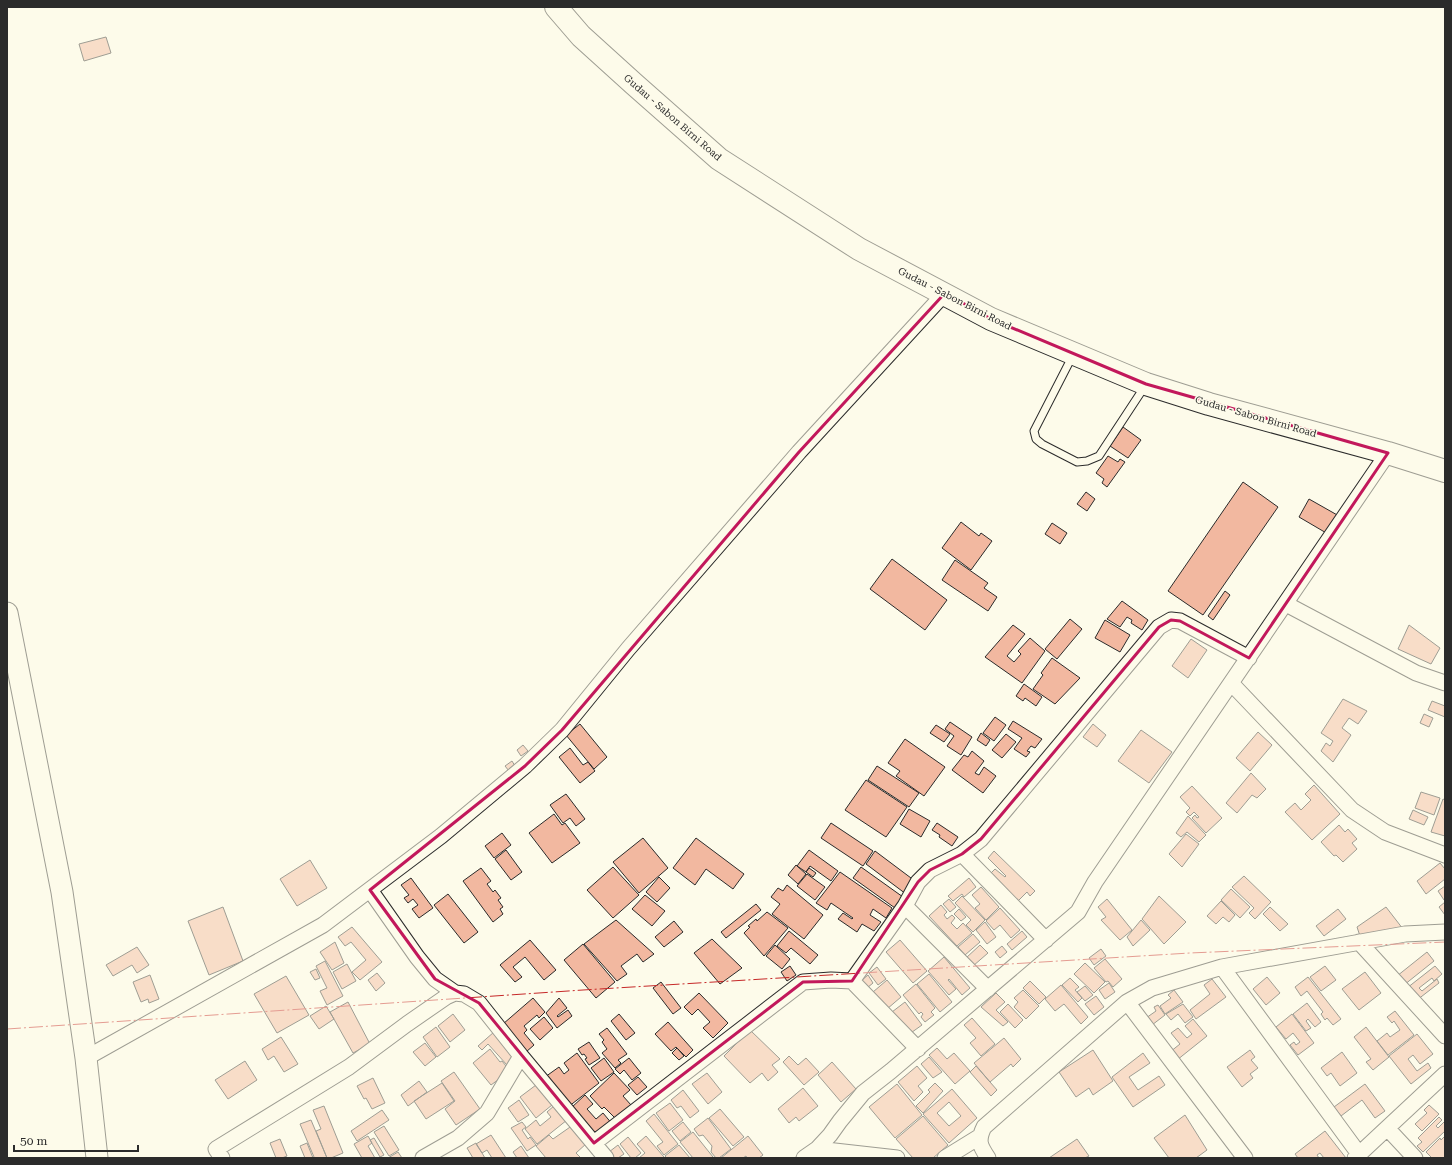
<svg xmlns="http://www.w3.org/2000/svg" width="1452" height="1165" viewBox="0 0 1452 1165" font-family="'Roboto Serif',serif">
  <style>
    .building { fill: #f2b8a0; stroke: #2b2b2b; fill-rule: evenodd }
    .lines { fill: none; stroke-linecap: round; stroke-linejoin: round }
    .lane-casing { stroke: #2b2b2b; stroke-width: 9 }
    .street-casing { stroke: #2b2b2b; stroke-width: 17 }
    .secondary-casing { stroke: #2b2b2b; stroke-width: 23 }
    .primary-casing { stroke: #2b2b2b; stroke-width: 24 }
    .lane { stroke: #fdfbea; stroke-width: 7 }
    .street { stroke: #fdfbea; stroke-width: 15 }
    .secondary { stroke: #fdfbea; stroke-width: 21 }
    .primary { stroke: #fdfbea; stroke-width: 22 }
    .power { stroke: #c62828; stroke-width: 1; stroke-dasharray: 14 3 2 3; stroke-linecap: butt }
    .marked { fill: none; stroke: #c2185b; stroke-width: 3; stroke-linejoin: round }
    .labels { text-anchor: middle; stroke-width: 3; stroke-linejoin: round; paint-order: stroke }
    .street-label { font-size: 10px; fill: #2b2b2b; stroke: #fdfbea }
  </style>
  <rect width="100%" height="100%" fill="#fdfbea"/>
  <path class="building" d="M106,37L111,53L84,61L79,44Z
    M1123,427L1141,440L1128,458L1110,446Z
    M1108,456L1118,462L1120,459L1125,462L1107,487L1102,483L1104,479L1096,473Z
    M1243,482L1278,507L1203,615L1168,591Z
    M1086,492L1095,499L1087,511L1077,504Z
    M1309,499L1339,516L1328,534L1299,517Z
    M961,522L979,536L981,533L992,541L971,570L942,548Z
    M1052,523L1067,533L1060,544L1045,534Z
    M892,559L947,600L925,630L870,589Z
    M955,560L988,583L984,588L997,597L988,611L942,580Z
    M1225,591L1230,595L1213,620L1208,616Z
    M1122,601L1148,620L1142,630L1131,623L1132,620L1127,617L1120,627L1107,619Z
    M1070,619L1082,629L1057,659L1045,649Z
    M1105,620L1130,635L1120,652L1095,638Z
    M1013,625L1025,634L1007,656L1014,662L1021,654L1018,651L1030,638L1045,651L1022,683L985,657Z
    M1409,625L1440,648L1431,664L1398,649Z
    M1191,639L1207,650L1188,678L1172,666Z
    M1052,658L1080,678L1055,704L1033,689L1043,675L1041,673Z
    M1024,684L1042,697L1036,706L1025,698L1023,701L1016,696Z
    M1343,699L1367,711L1358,724L1349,718L1342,728L1351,735L1333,762L1321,751L1326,743L1330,746L1333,741L1321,733Z
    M1432,701L1445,706V717L1428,710Z
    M1424,714L1433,718L1429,727L1420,723Z
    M995,717L1006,725L994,741L983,733Z
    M1013,721L1042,739L1035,748L1031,746L1027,751L1030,752L1026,757L1014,749L1022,738L1008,729Z
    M950,722L972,737L961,755L947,746L954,736L945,729Z
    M580,724L607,757L594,769L566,735Z
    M1093,724L1106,735L1097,747L1083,737Z
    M936,725L950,734L944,742L930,733Z
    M1141,730L1172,752L1149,783L1118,761Z
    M1258,732L1272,745L1250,771L1236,758Z
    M981,733L990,740L986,746L977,740Z
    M1006,734L1016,742L1002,758L992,750Z
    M905,739L945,767L924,796L896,776L900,771L888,763Z
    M523,745L528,751L521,756L517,750Z
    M570,748L583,765L588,762L595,771L580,783L559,757Z
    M972,751L984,761L975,773L979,775L984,767L996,776L983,793L952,770L964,755L968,757Z
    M512,761L515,766L509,771L505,766Z
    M877,766L919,793L909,807L868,780Z
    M1251,773L1266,789L1257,798L1252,795L1237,813L1226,803Z
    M866,780L907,807L886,837L845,810Z
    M1314,785L1340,814L1312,840L1285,812L1295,803L1301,810L1311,800L1305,794Z
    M1192,786L1222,818L1206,833L1192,818L1195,815L1197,818L1199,817L1194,812L1190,816L1186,812L1190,808L1180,797Z
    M1421,792L1440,798L1434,815L1415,808Z
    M566,794L585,819L576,826L570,818L563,823L550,805Z
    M1443,799L1445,800V836L1431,832Z
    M909,809L930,821L921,837L900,824Z
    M1413,810L1428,817L1424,825L1409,819Z
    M554,814L562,825L565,823L580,843L552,863L529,833Z
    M1188,816L1206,835L1199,842L1187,832L1181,837L1176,833Z
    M831,823L873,851L863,866L821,838Z
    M937,823L958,837L952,846L939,837L940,835L932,830Z
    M1339,825L1345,832L1348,829L1357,839L1352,843L1357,849L1343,862L1336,855L1334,856L1321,842Z
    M502,833L511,845L494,858L485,846Z
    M1186,834L1199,844L1182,867L1169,854Z
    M643,838L668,868L639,893L613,862Z
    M696,838L744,874L733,889L706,869L695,885L673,868Z
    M506,850L522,872L511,880L495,859Z
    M809,850L838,871L831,881L810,866L806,872L797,866Z
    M875,851L915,881L906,894L866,864Z
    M994,851L1035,891L1030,896L1027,892L1017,902L990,874L995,869L1005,877L1006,876L988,858Z
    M310,860L327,888L297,906L280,879Z
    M1440,863L1445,869V879L1426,894L1417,881Z
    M796,865L806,874L798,884L788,875Z
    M613,867L639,895L613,918L587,890Z
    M861,867L903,897L895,908L853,878Z
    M481,868L491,881L487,884L493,892L495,890L501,898L498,900L503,907L500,909L503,914L493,922L463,881Z
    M809,868L816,873L813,877L806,872Z
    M840,872L892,908L886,918L873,909L870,915L881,922L874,931L862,924L857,932L838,919L843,913L852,919L853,918L831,903L827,910L816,903Z
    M807,874L825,887L815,900L797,886Z
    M1244,876L1271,902L1255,919L1249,913L1254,908L1232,887Z
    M659,877L670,888L657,902L646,892Z
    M411,878L433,908L419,918L412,909L418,905L413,899L408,903L404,898L409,895L401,885Z
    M969,878L976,887L964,897L962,894L953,901L948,896Z
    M787,885L823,915L804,939L772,914L780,904L771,897L778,888L783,891Z
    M1445,886V899L1444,900L1438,891Z
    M981,887L999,907L986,920L975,908L980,904L972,895Z
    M1231,889L1250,907L1240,918L1221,900Z
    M448,894L478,932L464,943L434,905Z
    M645,895L665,911L652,926L632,909Z
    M962,896L985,920L973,932L966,925L971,920L955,903Z
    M1159,896L1186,922L1164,944L1142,919Z
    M949,899L956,907L950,912L943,904Z
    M1107,899L1132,930L1120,940L1101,920L1106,917L1098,907Z
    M1221,901L1235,915L1229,922L1223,917L1216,924L1207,916Z
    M1445,902V915L1439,907Z
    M756,904L761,910L726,938L721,932Z
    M941,905L947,912L944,915L947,919L952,915L955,918L951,923L957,929L963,923L972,933L957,946L929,916Z
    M223,907L243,961L209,975L188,921Z
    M1270,907L1288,924L1280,931L1263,914Z
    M1386,907L1403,929L1360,936L1357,927Z
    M1000,908L1020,930L1011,938L1000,925L994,930L986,921Z
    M959,909L966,917L961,921L954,914Z
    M1338,909L1346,919L1324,936L1316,926Z
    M767,912L788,928L764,956L744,933L750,927L748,926L756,919L757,921Z
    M616,920L654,954L643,962L637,954L621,966L627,974L617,981L584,944Z
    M1141,920L1150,930L1133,946L1127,937Z
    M674,921L683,932L664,947L655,937Z
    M985,922L996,937L987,944L976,930Z
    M352,927L382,962L360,980L352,972L366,960L351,942L345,946L338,937Z
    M789,931L818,955L810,964L791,948L786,953L777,946Z
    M1022,931L1027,937L1012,950L1007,944Z
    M973,934L980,942L965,955L958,947Z
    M712,939L742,968L720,984L694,953Z
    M530,940L556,970L544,980L525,957L513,967L522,977L515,982L500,965Z
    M900,940L927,971L913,983L886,952Z
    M335,942L344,963L332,970L320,952Z
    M583,944L615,982L596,998L564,960Z
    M775,945L790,959L782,969L766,956Z
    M980,945L988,953L973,966L966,958Z
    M1002,946L1007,952L1000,958L995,952Z
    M137,947L149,965L137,973L132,965L113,976L106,965Z
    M1101,949L1106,956L1094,965L1089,958Z
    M1427,952L1434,961L1404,985L1397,976Z
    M944,957L970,988L962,995L949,979L948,980L956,989L949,995L928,971Z
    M1105,959L1122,979L1113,987L1108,981L1106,982L1094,968Z
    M325,961L343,996L327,1005L320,991L327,988L316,966Z
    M1085,963L1105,982L1094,993L1074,974Z
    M347,964L356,981L342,989L333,972Z
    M790,966L796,975L787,981L781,972Z
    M1325,966L1336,980L1321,991L1310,977Z
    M1435,966L1442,974L1434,981L1432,978L1419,988L1422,991L1437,979L1439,983L1417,1000L1407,988Z
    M877,967L886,979L878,985L869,973Z
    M316,969L320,978L315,980L310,972Z
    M1365,972L1381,993L1359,1010L1342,989Z
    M377,973L385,983L376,991L368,980Z
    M929,974L952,1002L940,1012L917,984Z
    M150,975L159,999L149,1003L148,999L141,1002L133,982Z
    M868,975L873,983L867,988L862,980Z
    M286,976L309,1015L277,1033L254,994Z
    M1267,977L1280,993L1266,1005L1253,989Z
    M1308,977L1341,1019L1333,1025L1327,1018L1325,1020L1321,1014L1323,1012L1307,991L1301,996L1295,987Z
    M1070,978L1079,987L1075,990L1082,998L1078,1002L1062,985Z
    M1212,979L1226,997L1196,1019L1190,1010L1210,994L1204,985Z
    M887,980L901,997L887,1009L873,992Z
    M1030,981L1046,997L1039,1004L1023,988Z
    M661,982L681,1008L673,1014L653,988Z
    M1109,983L1115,992L1105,999L1099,990Z
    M916,984L935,1008L931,1012L934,1015L925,1022L921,1017L923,1014L921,1012L919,1014L903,995Z
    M1061,985L1088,1017L1081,1024L1064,1004L1055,1011L1045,999Z
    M1085,986L1093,995L1085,1001L1077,992Z
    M1023,990L1039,1006L1026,1019L1014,1007L1018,1002L1014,998Z
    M1174,990L1183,1002L1165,1014L1160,1006L1171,998L1168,995Z
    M699,993L728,1023L713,1038L703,1028L710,1022L698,1009L692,1015L684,1007Z
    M996,993L1005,1002L996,1010L1008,1022L1003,1026L981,1007Z
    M1096,996L1104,1007L1094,1015L1085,1004Z
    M533,998L545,1012L539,1018L537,1015L524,1026L527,1030L524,1033L534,1045L526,1052L503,1024Z
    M559,998L567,1008L557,1016L558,1017L568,1010L572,1016L557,1028L546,1013Z
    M348,1002L370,1044L353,1053L330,1012Z
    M905,1002L922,1025L908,1035L892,1012Z
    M1307,1003L1321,1022L1315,1027L1308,1019L1306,1021L1311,1028L1306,1031L1293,1014Z
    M1008,1004L1023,1020L1015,1028L1000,1012Z
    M1183,1004L1193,1017L1185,1023L1178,1014L1171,1020L1166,1014Z
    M1158,1005L1165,1015L1152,1025L1146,1018L1156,1011L1154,1007Z
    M326,1006L334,1019L319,1029L310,1016Z
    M1395,1011L1414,1035L1388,1055L1377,1041L1387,1033L1390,1037L1400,1030L1394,1021L1392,1023L1387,1017Z
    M453,1014L465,1030L450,1042L438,1026Z
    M619,1014L635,1033L626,1040L611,1021Z
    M1292,1014L1314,1043L1298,1055L1290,1045L1294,1042L1296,1045L1300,1042L1293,1033L1286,1039L1276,1027Z
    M544,1017L553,1028L540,1040L530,1029Z
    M972,1018L995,1044L981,1056L970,1043L976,1038L964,1025Z
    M1193,1019L1207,1036L1177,1060L1170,1052L1180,1044L1171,1033L1178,1028L1187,1038L1192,1034L1185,1026Z
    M668,1022L693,1050L686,1057L676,1047L671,1051L655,1034Z
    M436,1027L450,1047L437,1057L423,1037Z
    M1366,1027L1389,1057L1373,1070L1366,1062L1371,1059L1354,1037Z
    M607,1028L627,1054L618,1060L621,1063L615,1068L602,1053L607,1049L602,1042L604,1040L599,1034Z
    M750,1030L780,1059L772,1065L778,1072L768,1081L762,1073L750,1083L724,1056Z
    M494,1032L516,1056L507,1065L488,1044L482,1050L478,1046Z
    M1417,1034L1433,1054L1420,1064L1413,1055L1408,1059L1417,1071L1428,1063L1431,1068L1411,1084L1389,1056Z
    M281,1037L298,1064L284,1072L274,1056L268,1060L262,1049Z
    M1004,1038L1021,1059L1013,1067L1011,1064L990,1082L974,1063Z
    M589,1042L600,1058L589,1065L585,1059L587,1058L584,1054L582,1055L578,1049Z
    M425,1043L436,1057L425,1066L413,1052Z
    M677,1048L684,1056L679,1060L672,1053Z
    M937,1048L947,1059L954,1053L970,1071L955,1084L929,1055Z
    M490,1049L500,1062L502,1061L510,1071L491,1085L473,1063Z
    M1093,1050L1113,1081L1093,1095L1089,1088L1076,1097L1059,1072Z
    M1250,1050L1255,1057L1251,1060L1258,1068L1250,1074L1253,1078L1242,1087L1227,1067Z
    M1342,1052L1357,1073L1340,1086L1331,1073L1327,1076L1321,1068Z
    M577,1053L599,1083L568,1107L545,1077L559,1067L564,1074L569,1070L564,1063Z
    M1143,1053L1150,1063L1129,1077L1138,1090L1159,1076L1165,1085L1133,1107L1112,1077Z
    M789,1056L798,1065L806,1058L819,1072L804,1085L783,1062Z
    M929,1057L942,1072L933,1078L921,1064Z
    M604,1058L614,1072L601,1081L591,1068Z
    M629,1058L641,1073L632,1080L624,1070L620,1074L615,1069Z
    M245,1061L257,1080L228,1099L215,1080Z
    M832,1062L856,1089L841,1102L818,1075Z
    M917,1066L927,1078L918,1086L923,1092L914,1101L898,1082Z
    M976,1066L997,1090L991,1096L970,1072Z
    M454,1072L480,1109L456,1125L445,1109L455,1101L441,1081Z
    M614,1073L630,1090L623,1096L631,1105L616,1119L604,1107L602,1109L590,1096Z
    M707,1073L722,1092L708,1104L692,1084Z
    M638,1077L647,1087L637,1095L628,1085Z
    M373,1078L385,1103L372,1109L366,1098L364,1099L357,1086Z
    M419,1081L427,1092L408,1106L401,1095Z
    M442,1083L454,1101L426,1119L414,1101Z
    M935,1083L943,1091L923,1113L916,1106L930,1092L928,1090Z
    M897,1084L922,1115L895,1138L869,1107Z
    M1365,1084L1385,1111L1375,1118L1362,1100L1341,1116L1334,1107Z
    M536,1085L552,1105L536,1118L520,1097Z
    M803,1088L818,1106L799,1121L796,1117L789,1123L778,1109Z
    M952,1089L977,1118L949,1143L923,1114ZM949,1102L961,1116L949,1126L937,1113Z
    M683,1090L699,1111L690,1118L681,1106L677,1108L671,1100Z
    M585,1095L593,1104L587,1109L596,1119L603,1113L613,1125L597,1138L571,1108Z
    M519,1100L529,1115L518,1122L508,1108Z
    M670,1103L683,1120L669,1131L656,1113Z
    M555,1105L567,1120L537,1144L525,1129L536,1120L540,1126L551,1117L547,1112Z
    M1429,1105L1439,1114L1422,1131L1415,1124L1427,1113L1424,1110Z
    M324,1106L343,1153L331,1158H327L316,1131L321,1129L313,1110Z
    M720,1109L744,1137L733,1146L709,1118Z
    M382,1110L389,1120L357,1141L351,1131Z
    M654,1114L678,1144L664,1155L657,1146L663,1142L646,1121Z
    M1185,1115L1207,1150L1196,1158H1169L1154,1138Z
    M923,1116L948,1145L933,1158H913L896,1139Z
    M1439,1117L1442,1120L1436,1126L1438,1128L1445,1121V1131L1423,1152L1417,1146L1422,1142L1418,1138Z
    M708,1118L731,1149L719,1158H716L711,1152L712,1146L703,1135L699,1136L694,1129Z
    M311,1120L327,1158H305L300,1146L307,1143L313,1158L314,1157L300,1124Z
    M522,1122L526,1127L522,1130L528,1139L530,1137L536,1145L527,1151L511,1128Z
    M683,1122L691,1132L680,1141L672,1131Z
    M573,1125L587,1143L576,1153L581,1158H546L536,1146L549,1135L553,1139Z
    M384,1126L399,1150L389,1156L374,1132Z
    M1325,1131L1346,1158H1324L1320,1153L1317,1155L1319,1158H1298L1295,1154Z
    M693,1132L713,1157L711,1158H693L680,1142Z
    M491,1135L506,1158H492L487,1150L482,1153L476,1144Z
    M368,1136L372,1143L368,1146L375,1158H362L354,1144Z
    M646,1136L664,1157L663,1158H639L645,1153L637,1144Z
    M748,1136L763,1155L759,1158H747L746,1156L743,1158H721Z
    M1445,1136V1158H1432L1426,1152L1440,1138L1441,1140Z
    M628,1137L641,1153L635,1158H631L620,1144Z
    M374,1138L384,1155L380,1157L370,1140Z
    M280,1139L287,1156L282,1158H276L270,1143Z
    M1077,1139L1089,1156L1085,1158H1049Z
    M476,1143L485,1158H473L467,1148Z
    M618,1145L624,1154L618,1158H613L609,1152Z
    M679,1145L690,1158H667L665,1156Z
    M521,1146L529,1158H517L513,1152Z
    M398,1152L402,1158H388Z"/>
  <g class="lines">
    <defs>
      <path id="lane" d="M1073,355L1034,431L1036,439L1042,444L1077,462L1087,461L1099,456L1145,386"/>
      <path id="street" d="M1286,604L1416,673L1445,683
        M1231,683L1352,810L1385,832L1445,855
        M962,854L1046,940
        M370,890L417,957L435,979L455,993L464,994L479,1003L521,1056L606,1158
        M905,906L988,989
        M1359,942L1445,1036
        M1222,967L1359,1154
        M852,981L905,906L918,882L930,870L962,854L981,839L1159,627L1171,620L1180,621L1249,658
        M1127,1002L1245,1158
        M86,1058L323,925L441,836L525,766L562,730L628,649L799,452L945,293
        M1387,1128L1415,1158
        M594,1143L803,982L831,980L852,981L918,1049
        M817,1149L897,1158
        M222,1158L216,1149L349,1067L407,1024L446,997L455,993
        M423,1158L458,1138L487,1113L521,1056
        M804,1158L817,1149L830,1135L840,1121L863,1093L891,1071L1078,912L1095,882L1388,453
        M945,1158L979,1137
        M988,1158C980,1146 977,1141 984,1127L1127,1002L1152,988L1222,967L1405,934L1445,932
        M1355,1158L1445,1074"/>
      <path id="secondary" d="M7,613L62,892L86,1058L97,1158"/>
      <path id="primary" d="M556,7L581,36L634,84L719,159L859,249L991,319L1146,384L1209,404L1388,453L1445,471"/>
    </defs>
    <use href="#lane" class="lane-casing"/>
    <use href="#street" class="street-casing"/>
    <use href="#secondary" class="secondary-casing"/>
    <use href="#primary" class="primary-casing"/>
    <use href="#lane" class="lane"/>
    <use href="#street" class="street"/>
    <use href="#secondary" class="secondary"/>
    <use href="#primary" class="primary"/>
    <path class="power" d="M7,1029L583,990L1190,953L1445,942"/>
  </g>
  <path d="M0 0H1452V1165H0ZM945,293L991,319L1146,384L1388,453L1249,658L1180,621L1171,620L1159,627L981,839L962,854L930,870L918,882L852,981L803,982L594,1143L479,1003L435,979L370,890L525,766L562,730L799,452Z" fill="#fdfbea" fill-opacity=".55" fill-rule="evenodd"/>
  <path class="marked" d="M945,293L991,319L1146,384L1388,453L1249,658L1180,621L1171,620L1159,627L981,839L962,854L930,870L918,882L852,981L803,982L594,1143L479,1003L435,979L370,890L525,766L562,730L799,452Z"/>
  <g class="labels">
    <g class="street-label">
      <text transform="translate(673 117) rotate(41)" y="4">Gudau - Sabon Birni Road</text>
      <text transform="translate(955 298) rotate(27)" y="4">Gudau - Sabon Birni Road</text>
      <text transform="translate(1256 416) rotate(16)" y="4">Gudau - Sabon Birni Road</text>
    </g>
  </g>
  <rect width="1452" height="1165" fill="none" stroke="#2b2b2b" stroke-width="16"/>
  <path d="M14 1145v6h124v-6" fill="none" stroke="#2b2b2b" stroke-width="2"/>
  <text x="20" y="1145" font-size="12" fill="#2b2b2b" stroke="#fdfbea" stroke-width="3" paint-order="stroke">50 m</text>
</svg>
